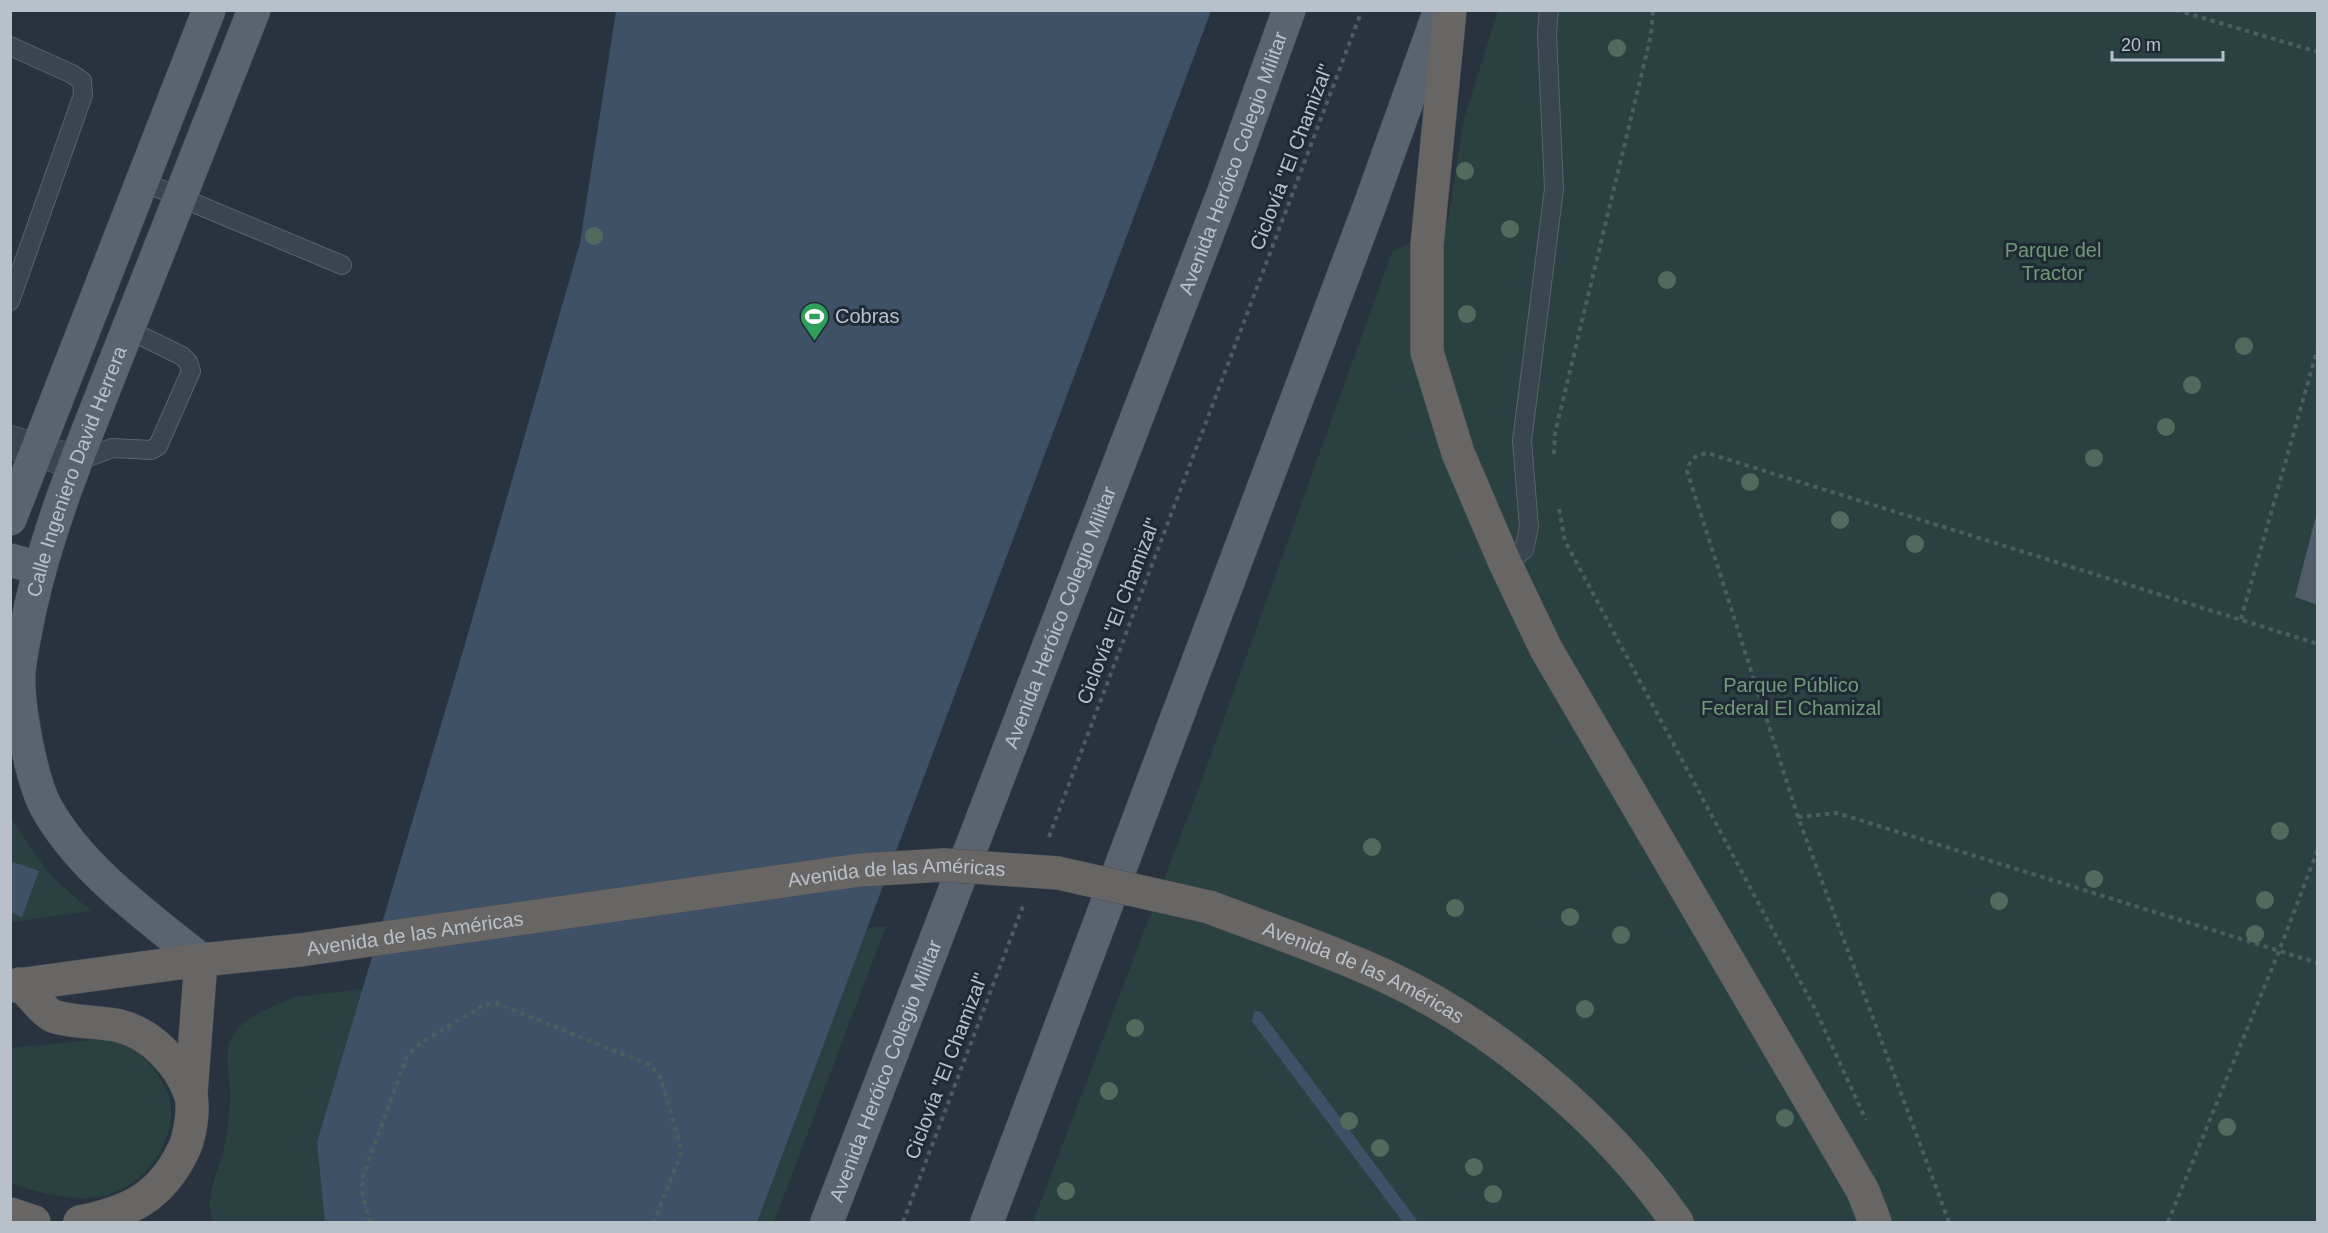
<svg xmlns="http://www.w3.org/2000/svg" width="2328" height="1233" viewBox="0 0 2328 1233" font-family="Helvetica,sans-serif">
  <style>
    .green { fill: #2b4141 }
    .water { fill: #3f5167 }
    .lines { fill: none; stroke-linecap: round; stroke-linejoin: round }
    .stream { stroke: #3f5167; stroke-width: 10 }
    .building { fill: #515c6a }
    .service-casing { stroke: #59636d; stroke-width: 20 }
    .minor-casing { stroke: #59636d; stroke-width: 34 }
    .primary-casing { stroke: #454e59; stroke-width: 34 }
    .trunk-casing { stroke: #46505a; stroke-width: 34 }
    .path { stroke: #4a5d5f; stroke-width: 4; stroke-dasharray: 4.5 4.5; stroke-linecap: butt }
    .service { stroke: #3b454f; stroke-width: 18 }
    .minor { stroke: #3b454f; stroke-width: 33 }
    .primary { stroke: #5a646f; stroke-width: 33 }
    .trunk { stroke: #686664; stroke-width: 33 }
    .trunk-bridge-casing { stroke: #46505a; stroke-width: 34; stroke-linecap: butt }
    .trunk-bridge { stroke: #686664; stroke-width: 33 }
    .tree { fill: #506b5e }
    .labels { text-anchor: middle; stroke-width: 6; stroke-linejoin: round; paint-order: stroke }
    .street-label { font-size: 20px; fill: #b8c0ca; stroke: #202a35 }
    .park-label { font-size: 20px; fill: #719978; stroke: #202a35 }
    .poi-label { font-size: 20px; fill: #b8c0ca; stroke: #202a35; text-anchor: start }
  </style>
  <rect width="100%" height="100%" fill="#28333f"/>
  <path class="green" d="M1498,11H2317V1222H1033L1201,782L1392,252L1448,222L1464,118Z
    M10,817L50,875L91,911L11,922Z
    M886,926L774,1222H213C202,1197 224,1160 227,1133C229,1120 230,1106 230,1092C230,1070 221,1051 236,1031C247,1016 278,1004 295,997Z
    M103,1039C113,1042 129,1045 137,1052C152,1065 169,1086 171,1106C174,1148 139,1192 96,1197C67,1201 39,1192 11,1184L10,1048Z"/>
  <path class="water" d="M616,11H1211L757,1222H325L317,1142L465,644L580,243Z
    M10,861L39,871L22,917L11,913Z
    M1258,1016L1412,1222H1403L1251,1020Z"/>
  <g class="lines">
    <path class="stream" d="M1258,1016L1412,1222"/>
  </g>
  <path class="building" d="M2317,512H2318V605L2295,597Z"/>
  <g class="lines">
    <defs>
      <path id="service" d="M10,46L72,74L82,81L83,95L10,301
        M141,181L342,265
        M76,462L112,448L151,450L158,446L191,371L188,362L182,356L127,329
        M1505,563L1524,550L1529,527L1522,441L1554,189L1547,34L1549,10"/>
      <path id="minor" d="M10,442L75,462"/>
      <g id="primary">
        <path d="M10,519L209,10"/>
        <path d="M10,560L39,568"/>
        <path id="s1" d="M201,960C146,915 81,870 46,807C31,779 17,704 19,672C21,651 26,630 30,609C47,533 76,460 105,387C154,261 205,136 254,10"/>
        <path id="s2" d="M827,1222L1224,191L1289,10"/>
        <path d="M987,1222L1371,202L1440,10"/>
      </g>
      <g id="trunk">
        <path d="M1450,10L1427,245V352L1458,453L1505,563L1546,649L1863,1191L1875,1222"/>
        <path id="s3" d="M1209,907C1267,929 1327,949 1383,975C1495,1026 1607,1122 1677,1222"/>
        <path d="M20,984C28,991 44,1012 53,1016C72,1023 99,1021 120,1026C151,1034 179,1063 190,1093C195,1107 190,1138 183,1151C160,1198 129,1212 80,1222"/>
        <path d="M10,986L201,960L300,950"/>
        <path d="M191,1094L201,960"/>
        <path d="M10,1214L34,1222"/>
      </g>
    </defs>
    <use href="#service" class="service-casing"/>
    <use href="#minor" class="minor-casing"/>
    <use href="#primary" class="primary-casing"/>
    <use href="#trunk" class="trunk-casing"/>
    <path class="path" d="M2176,10L2318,52
      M1554,454L1555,433L1651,35L1653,10
      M1559,509L1565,541L1815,1009L1866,1120
      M2241,619L2318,347
      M1798,817L1837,813L2318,963
      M1049,837L1362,10
      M370,1222L362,1192L363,1176L407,1056L422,1042L484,1005L496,1003L650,1065L660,1077L682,1151L654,1222
      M903,1222L1023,906
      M1949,1222L1798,817L1687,471C1690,459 1695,455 1707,453L2318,644
      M2168,1222L2279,951L2318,849"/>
    <use href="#service" class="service"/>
    <use href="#minor" class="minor"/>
    <use href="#primary" class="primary"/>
    <use href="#trunk" class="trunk"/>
    <defs>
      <g id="trunk-bridge">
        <path id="s4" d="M300,950L860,870L944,865L1058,873L1209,907"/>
      </g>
    </defs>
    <use href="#trunk-bridge" class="trunk-bridge-casing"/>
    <use href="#trunk-bridge" class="trunk-bridge"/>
  </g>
  <g class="tree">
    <circle cx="1617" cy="48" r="9"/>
    <circle cx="1465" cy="171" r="9"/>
    <circle cx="1510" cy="229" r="9"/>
    <circle cx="594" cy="236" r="9"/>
    <circle cx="1667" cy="280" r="9"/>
    <circle cx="1467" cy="314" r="9"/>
    <circle cx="2244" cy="346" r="9"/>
    <circle cx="2192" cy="385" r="9"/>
    <circle cx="2166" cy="427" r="9"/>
    <circle cx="2094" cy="458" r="9"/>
    <circle cx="1750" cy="482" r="9"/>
    <circle cx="1840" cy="520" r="9"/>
    <circle cx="1915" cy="544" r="9"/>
    <circle cx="2280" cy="831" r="9"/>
    <circle cx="1372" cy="847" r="9"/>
    <circle cx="2094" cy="879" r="9"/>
    <circle cx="2265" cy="900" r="9"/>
    <circle cx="1999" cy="901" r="9"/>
    <circle cx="1455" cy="908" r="9"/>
    <circle cx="1570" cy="917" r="9"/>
    <circle cx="2255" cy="934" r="9"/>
    <circle cx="1621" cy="935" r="9"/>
    <circle cx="1585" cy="1009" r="9"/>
    <circle cx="1135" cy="1028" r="9"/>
    <circle cx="1109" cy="1091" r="9"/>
    <circle cx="1785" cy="1118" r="9"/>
    <circle cx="1349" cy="1121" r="9"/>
    <circle cx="2227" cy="1127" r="9"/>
    <circle cx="1380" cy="1148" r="9"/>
    <circle cx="1474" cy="1167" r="9"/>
    <circle cx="1066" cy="1191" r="9"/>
    <circle cx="1493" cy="1194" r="9"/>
  </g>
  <defs>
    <symbol id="stadium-pin" viewBox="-11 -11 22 30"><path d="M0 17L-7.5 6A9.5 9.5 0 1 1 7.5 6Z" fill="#2e9e5b" stroke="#202a35"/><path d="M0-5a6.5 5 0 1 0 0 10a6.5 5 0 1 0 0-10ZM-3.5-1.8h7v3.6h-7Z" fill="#fff"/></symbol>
  </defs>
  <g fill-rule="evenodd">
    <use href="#stadium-pin" x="798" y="300" width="33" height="45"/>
  </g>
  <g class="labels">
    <g class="street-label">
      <text transform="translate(1291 157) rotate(-69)" y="7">Ciclovía "El Chamizal"</text>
      <text dy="7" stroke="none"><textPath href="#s2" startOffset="1134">Avenida Heróico Colegio Militar</textPath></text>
      <text dy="7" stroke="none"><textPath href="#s1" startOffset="567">Calle Ingeniero David Herrera</textPath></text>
      <text transform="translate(1118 611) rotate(-69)" y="7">Ciclovía "El Chamizal"</text>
      <text dy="7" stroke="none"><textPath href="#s2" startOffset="648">Avenida Heróico Colegio Militar</textPath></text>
      <text dy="7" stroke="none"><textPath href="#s4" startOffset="602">Avenida de las Américas</textPath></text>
      <text dy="7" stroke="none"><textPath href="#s4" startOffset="116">Avenida de las Américas</textPath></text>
      <text dy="7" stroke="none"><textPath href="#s3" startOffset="168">Avenida de las Américas</textPath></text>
      <text transform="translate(946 1066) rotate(-69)" y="7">Ciclovía "El Chamizal"</text>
      <text dy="7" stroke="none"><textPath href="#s2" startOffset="162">Avenida Heróico Colegio Militar</textPath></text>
    </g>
    <g class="park-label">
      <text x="2053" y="257">Parque del<tspan x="2053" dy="23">Tractor</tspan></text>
      <text x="1791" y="692">Parque Público<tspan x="1791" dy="23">Federal El Chamizal</tspan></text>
    </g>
    <g class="poi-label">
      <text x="835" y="323">Cobras</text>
    </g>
  </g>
  <rect width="2328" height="1233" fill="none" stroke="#b8c0ca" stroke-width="24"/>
  <path d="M2112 51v9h111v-9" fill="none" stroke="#b8c0ca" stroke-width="3"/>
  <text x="2121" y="51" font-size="18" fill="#b8c0ca" stroke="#202a35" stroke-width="4.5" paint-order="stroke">20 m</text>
</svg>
